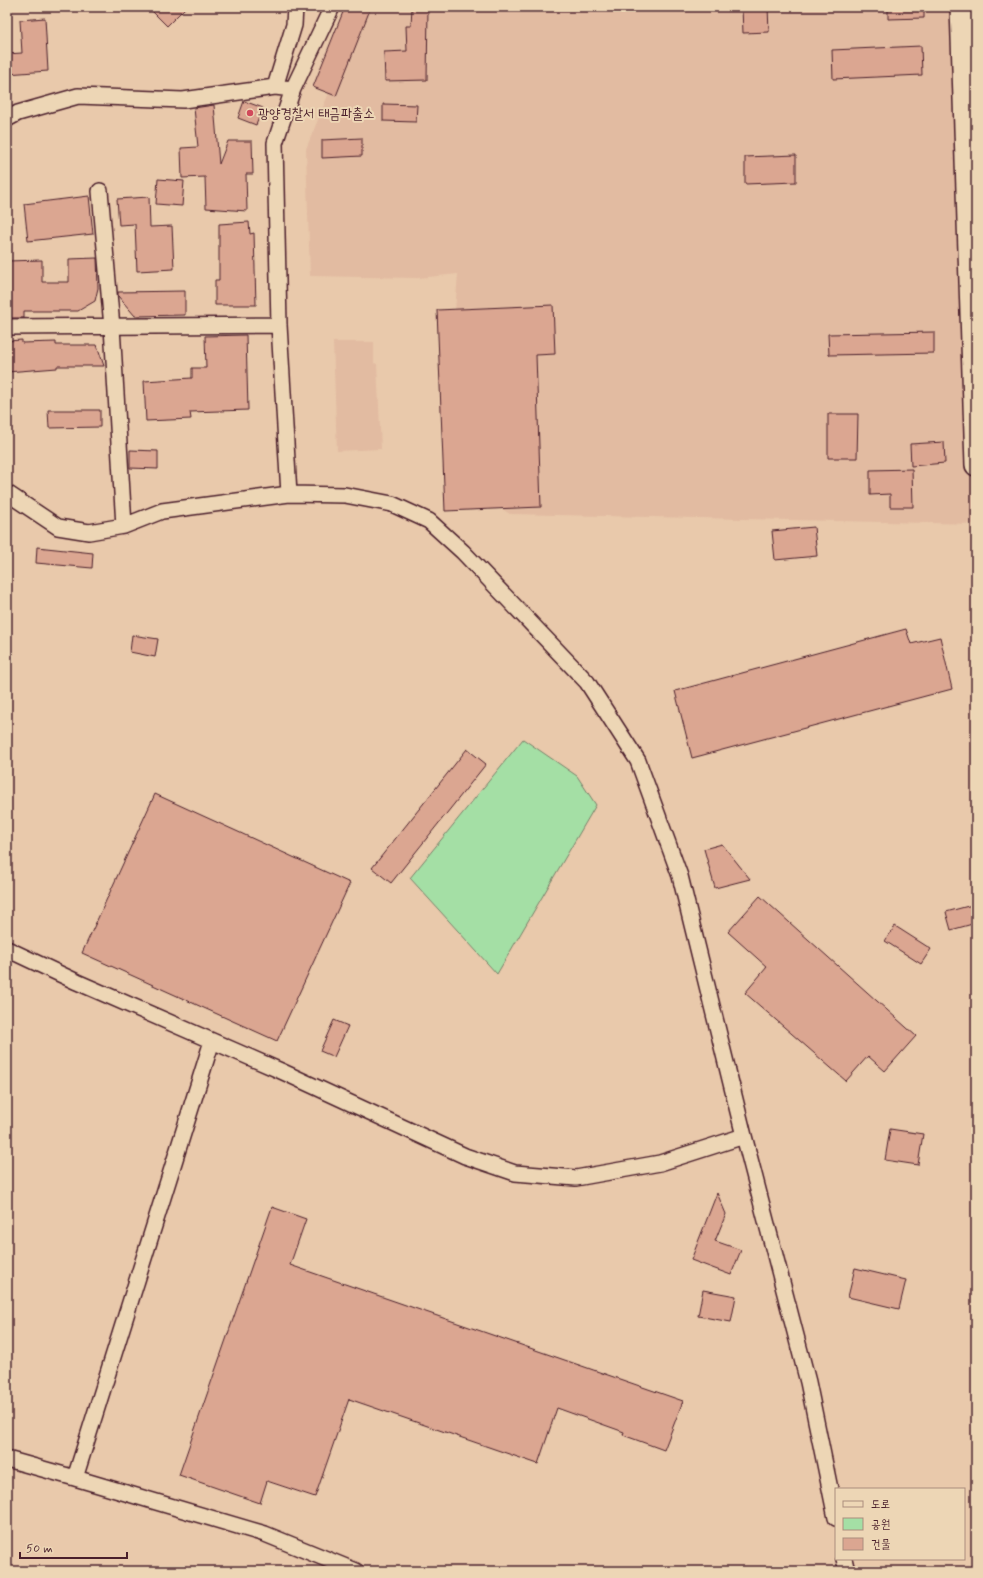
<svg xmlns="http://www.w3.org/2000/svg" width="983" height="1578" viewBox="0 0 983 1578" font-family="Mynerve,'Poor Story',sans-serif">
  <style>
    .built { fill: #e2bba1 }
    .green { fill: #a4dfa5; stroke: #777f68 }
    .building { fill: #dba691; stroke: #4a1f2b }
    .lines { fill: none; stroke-linecap: round; stroke-linejoin: round }
    .minor-casing { stroke: #4a1f2b; stroke-width: 18 }
    .secondary-casing { stroke: #4a1f2b; stroke-width: 24 }
    .minor { stroke: #edd6b5; stroke-width: 15 }
    .secondary { stroke: #edd6b5; stroke-width: 21 }
    .poi-dot { fill: #d1495b; stroke: #edd6b5; stroke-width: 1.5 }
    .labels { text-anchor: middle; stroke-width: 4; stroke-linejoin: round; paint-order: stroke }
    .poi-label { font-size: 14px; fill: #4a1f2b; stroke: #edd6b5; text-anchor: start }
  </style>
  <rect width="100%" height="100%" fill="#e9c9ab"/>
  <filter id="ink" filterUnits="userSpaceOnUse"><feTurbulence type="fractalNoise" baseFrequency=".025" numOctaves="2"/><feDisplacementMap in="SourceGraphic" scale="8" xChannelSelector="R" yChannelSelector="G"/><feConvolveMatrix kernelMatrix="1 2 1 2 8 2 1 2 1" color-interpolation-filters="sRGB"/></filter>
  <g filter="url(#ink)">
    <path class="built" d="M364,7H976V524L510,514L442,472L458,274L418,278L310,276L306,149Z
      M333,342H374V363L377,364L381,449L337,451Z"/>
    <path class="green" d="M523,739L577,776L596,805L497,974L410,878Z"/>
    <path class="building" d="M148,7H186L167,26Z
      M345,7H371L336,96L313,87Z
      M412,7H428L427,80L385,81L384,52L407,51L406,26H411Z
      M742,7H768L769,32L743,33Z
      M888,7H924V18L888,19Z
      M45,18L48,71L7,74V54L22,53L20,20Z
      M921,46L922,75L833,79L832,50Z
      M244,101L263,108L256,125L238,118Z
      M383,104L417,105L416,122L383,121Z
      M214,105L219,164L228,141H252L253,174H246L247,211L206,208L205,177L182,178L181,148L198,147L194,108Z
      M362,138V156L322,158V140Z
      M796,155V182L745,184V157Z
      M158,179L184,181L182,206L156,204Z
      M89,196L93,234L28,241L24,204Z
      M149,197L150,227L172,226L174,269L137,271L135,224L119,225L117,199Z
      M249,222L250,234L254,233L256,305H215V280H219V224Z
      M97,258L98,288L95,301L78,311H24V318H7V261L42,260V282H69V259Z
      M185,291V315L135,316L118,296V292Z
      M553,305L555,354L536,355L541,507L445,511L437,310Z
      M934,332V353L829,355L828,334Z
      M246,335L248,410L190,412L191,419L146,421L144,381L192,378V368H206L205,336Z
      M22,340V343L56,342V345H97L104,366H57V368L7,372V341Z
      M48,410H100V427L49,428Z
      M828,414H858L857,458H828Z
      M944,442L945,463L911,466L910,444Z
      M130,450L158,451V469L130,468Z
      M912,469L913,507H890V494L870,495V470Z
      M814,527L817,556L775,560L772,531Z
      M37,547L93,553L92,568L36,563Z
      M906,629L911,644L940,637L952,689L692,758L675,691Z
      M132,635L158,639L155,657L130,652Z
      M467,749L486,764L391,883L372,868Z
      M155,794L350,883L277,1041L82,953Z
      M722,844L750,879L715,888L704,849Z
      M760,896L916,1036L885,1071L868,1056L846,1081L745,993L767,967L728,932Z
      M976,904V923L951,930L946,912Z
      M895,926L931,949L921,964L885,941Z
      M334,1020L348,1026L334,1057L320,1051Z
      M890,1129L923,1134L918,1165L885,1160Z
      M717,1193L726,1214L715,1241L741,1250L731,1275L691,1260Z
      M272,1207L306,1219L290,1265L683,1401L664,1450L623,1435L624,1432L557,1408L538,1464L349,1399L315,1497L267,1481L260,1503L179,1475Z
      M855,1268L906,1280L899,1309L848,1297Z
      M703,1290L736,1296L731,1322L698,1316Z"/>
    <g class="lines">
      <defs>
        <path id="minor" d="M332,7L293,89L275,143L279,325L289,494L345,495L392,504L429,521L463,552L587,682L638,761L680,876L744,1136L808,1382L836,1518
          M275,87L294,25L295,7
          M7,119L18,113L78,96L183,100L275,87L293,89
          M100,191L112,327L124,526
          M7,327L279,325
          M7,493L58,527L89,532L124,526L162,511L289,494
          M7,949L77,982L281,1071L465,1156L515,1173L576,1178L660,1163L744,1136
          M212,1041L75,1478L265,1534L356,1571
          M7,1459L75,1478
          M844,1559L847,1571"/>
        <path id="secondary" d="M961,7L976,465"/>
      </defs>
      <use href="#minor" class="minor-casing"/>
      <use href="#secondary" class="secondary-casing"/>
      <use href="#minor" class="minor"/>
      <use href="#secondary" class="secondary"/>
    </g>
  </g>
  <circle class="poi-dot" cx="250" cy="113" r="4"/>
  <g class="labels">
    <g class="poi-label">
      <text x="258" y="118">광양경찰서 태금파출소</text>
    </g>
  </g>
  <rect width="983" height="1578" fill="none" stroke="#edd6b5" stroke-width="24"/>
  <rect x="12" y="12" width="959" height="1554" fill="none" stroke="#4a1f2b" stroke-width="1.5" filter="url(#ink)"/>
  <rect x="835" y="1488" width="130" height="72" fill="#edd6b5" stroke="#ac8d7e"/>
  <rect x="843" y="1501" width="20" height="6" fill="#edd6b5" stroke="#ac8d7e"/>
  <text x="871" y="1508" font-size="12" fill="#4a1f2b">도로</text>
  <rect x="843" y="1518" width="20" height="12" fill="#a4dfa5" stroke="#ac8d7e"/>
  <text x="871" y="1528" font-size="12" fill="#4a1f2b">공원</text>
  <rect x="843" y="1538" width="20" height="12" fill="#dba691" stroke="#ac8d7e"/>
  <text x="871" y="1548" font-size="12" fill="#4a1f2b">건물</text>
  <path d="M20 1552v6h107v-6" fill="none" stroke="#4a1f2b" stroke-width="2"/>
  <text x="26" y="1552" font-size="12" fill="#4a1f2b" stroke="#edd6b5" stroke-width="3" paint-order="stroke">50 m</text>
</svg>
